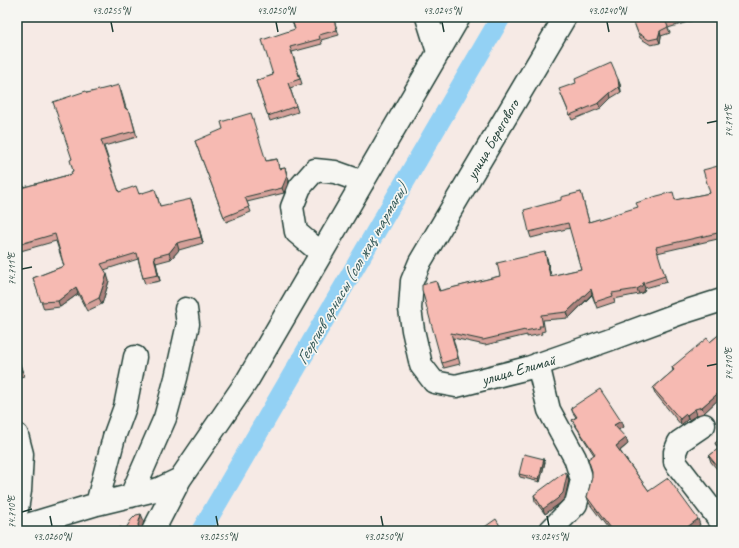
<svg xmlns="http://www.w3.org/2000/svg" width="739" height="548" viewBox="0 0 739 548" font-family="Caveat,sans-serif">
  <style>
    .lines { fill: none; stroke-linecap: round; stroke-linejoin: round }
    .canal { stroke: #93d1f4; stroke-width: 20 }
    .minor-casing { stroke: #1f3d34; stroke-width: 25 }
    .minor { stroke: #f6f6f2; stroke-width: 22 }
    .wall { fill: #d4a099; stroke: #1f3d34 }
    .shaded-wall { fill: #ac827d; stroke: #1f3d34 }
    .building { fill: #f6bab2; stroke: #1f3d34 }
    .ticks { fill: none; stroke: #1f3d34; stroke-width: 1.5 }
    .labels { text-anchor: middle; stroke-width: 3.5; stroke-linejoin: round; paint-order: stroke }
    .street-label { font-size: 16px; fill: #1f3d34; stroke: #f6f6f2 }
    .water-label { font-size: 17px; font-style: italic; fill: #365b5a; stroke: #f6f6f2 }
    .neatline { fill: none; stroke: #1f3d34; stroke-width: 1.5 }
    .ticks-label { font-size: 10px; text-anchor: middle; fill: #1f3d34 }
  </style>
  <rect width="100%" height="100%" fill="#f6eae5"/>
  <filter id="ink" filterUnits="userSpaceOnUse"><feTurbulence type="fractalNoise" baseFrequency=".025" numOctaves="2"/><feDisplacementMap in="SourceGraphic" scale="8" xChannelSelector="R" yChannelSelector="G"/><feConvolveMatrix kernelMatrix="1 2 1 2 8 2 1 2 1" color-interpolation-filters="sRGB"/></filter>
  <g filter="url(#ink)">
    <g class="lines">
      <path class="canal" d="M201,531L501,17"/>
      <defs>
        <path id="minor" d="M427,17L438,52
          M565,17L420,262L412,281L410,309L413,330L421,365L434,382L456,386L528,368L608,340L681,313L722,300
          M321,253L296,232L292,207L300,187L315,170L335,172L363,182
          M538,364L549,410L575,458L582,480L576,504L550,531
          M704,425L679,442L675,452V462L722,523
          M17,435L22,454L20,491L17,509
          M131,496L165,418L176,378L188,324L186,309
          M97,504L114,437L125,407L135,357
          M17,528L97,504L159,489L180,479
          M153,531L180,479L247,381L459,17"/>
      </defs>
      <use href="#minor" class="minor-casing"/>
      <use href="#minor" class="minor"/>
    </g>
    <path class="wall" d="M291,17H333L339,35L321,40L322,44L292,52L302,84L290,88L298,112L270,121L256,81L273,75L295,29Z
      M632,17H704L668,28L670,33L661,36L660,43L651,45L640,38Z
      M718,17H722V19L719,20Z
      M620,84L621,92L611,98L601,108L572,120L561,94Z
      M121,91L126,108L130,112L137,137L104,146L119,192L157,195L160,206L193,205L203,243L179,250L171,259L156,263L160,281L145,284L143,278L138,259L104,270L109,281L102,304L87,311L78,294L60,307L44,309L33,278L64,266L56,241L17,252V189L72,174L73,171L72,159L87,93Z
      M195,141L266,161L277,159L280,169L285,168L289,181L284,193L247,202L251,212L226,222Z
      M722,176V238L657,253L667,282L645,288L644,292L639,294L614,299L615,302L597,308L592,295L569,318L543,320L545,331L541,332L542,334L527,337V335L485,345L453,338L460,364L444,368L442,363L436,281L440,291L500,276L547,258L551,276L581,269L570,228L531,238L529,232L561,200L581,192L589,222L675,198L676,200L710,193Z
      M722,332V396L704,413L697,415L689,420L688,419L681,425L655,393L653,388L673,371L672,367L710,342Z
      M17,355L24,376L17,378Z
      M571,408L623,427L618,430L628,444L620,451L649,491L700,525L692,531H610L589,503L587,497L592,477L594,455L575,425L572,420L576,417L573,413Z
      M722,437V475L711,462L709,456L718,449L715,443Z
      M545,462L540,482L520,477L519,474Z
      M567,475L569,480L565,498L559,504L545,514L535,501L534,495Z"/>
    <path class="shaded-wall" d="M660,31L661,36L660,43L658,38Z
      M618,79L620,84L621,92L619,87Z
      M610,93L611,98L601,108L599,103Z
      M285,168L289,181L284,193L282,188Z
      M191,199L193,205L203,243L201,237Z
      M177,243L179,250L171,259L169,253Z
      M545,252L547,258L552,281L550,276Z
      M154,257L156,263L160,281L158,275Z
      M107,274L109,281L102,304L99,298Z
      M643,283L645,288L644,292L639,294L637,289Z
      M76,287L78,294L60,307L58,301Z
      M591,289L592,294L569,318L567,312Z
      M722,390V396L704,413L702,407Z
      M695,409L697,415L689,420L687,415Z
      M686,414L688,419L681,425L680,419Z
      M621,421L623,427L617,431L614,425Z
      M626,438L628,444L618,452L616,446Z
      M544,459L545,462L540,482L539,479Z
      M567,475L569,480L565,498L559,504L545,514L543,509Z
      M141,514L144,521L141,531H140L138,525Z
      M698,519L700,525L692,531H682Z"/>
    <path class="building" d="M291,17H333L337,30L319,35L320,39L290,47L300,79L288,83L296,106L268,116L256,81L273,75L262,40L295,29Z
      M632,17H685L666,22L668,27L660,31L658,38L649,40L638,33Z
      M611,63L618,79L619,87L610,93L599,103L570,115L559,89L576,83L575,79Z
      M119,85L125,108L130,112L135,131L101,140L119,192L136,186L139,194L155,189L160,206L191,199L201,237L177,243L169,253L154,257L158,275L143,278L137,253L101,264L107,274L99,298L85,305L76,287L58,301L41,302L33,278L64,266L55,234L17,245V189L72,174L71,172L73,171L70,160L72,159L53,102L86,91L87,93Z
      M251,113L266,161L277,159L279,169L285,168L287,176L282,188L245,197L249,207L224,217L195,141L223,129L221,122Z
      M718,166L722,176V232L656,247L665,276L643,283L642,286L637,289L612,293L613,296L595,302L591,289L567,312L541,315L543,326H539L540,328L525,331V330L483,340L451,333L458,358L442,363L422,290V285L436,281L439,291L500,276L497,263L545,252L550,276L581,269L568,223L529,232L524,210L561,200V197L581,192L589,222L638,207L636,203L657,196L673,192L675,200L710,193L703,170Z
      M722,332V390L702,407L695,409L687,415L686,414L680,419L653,388L674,370L672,367L707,338L710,342Z
      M17,356L22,371L17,372Z
      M600,389L621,421L614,425L626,438L616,446L649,491L668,478L698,519L682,531H612L587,497L592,477V471L588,459L595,454L572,420L577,417L571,408Z
      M722,437V472L709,456L719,448L715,443Z
      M524,454L544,459L539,479L519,474Z
      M565,472L567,475L563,493L557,499L543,509L534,495Z
      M141,514L138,525L140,531H118L120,527L125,530L131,520L136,515Z
      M496,519L503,531H479Z"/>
  </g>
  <path class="ticks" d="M111,22L113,32M276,22L278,32M442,22L444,32M607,22L609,32M707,123L717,121M22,269L32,267M707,366L717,364M22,512L32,509M50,516L52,526M216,516L218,526M381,516L383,526M547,516L549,526"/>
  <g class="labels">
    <g class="street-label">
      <text transform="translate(492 139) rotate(-60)" y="6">улица Берегового</text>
      <text transform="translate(518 369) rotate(-16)" y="6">улица Елимай</text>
    </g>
    <g class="water-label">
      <text transform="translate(351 274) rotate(-60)" y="6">Георгиев арнасы (сол жақ тармағы)</text>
    </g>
  </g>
  <rect width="739" height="548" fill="none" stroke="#f6f6f2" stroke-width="44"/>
  <rect x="22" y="22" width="695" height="504" class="neatline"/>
  <g class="ticks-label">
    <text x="111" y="14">43.0255°N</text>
    <text x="276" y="14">43.0250°N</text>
    <text x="442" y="14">43.0245°N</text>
    <text x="607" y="14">43.0240°N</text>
    <text transform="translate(728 121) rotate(-90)" y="4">74.711°E</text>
    <text transform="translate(11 269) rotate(-90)" y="4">74.711°E</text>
    <text transform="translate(728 364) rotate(-90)" y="4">74.710°E</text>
    <text transform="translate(11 512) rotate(-90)" y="4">74.710°E</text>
    <text x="52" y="540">43.0260°N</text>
    <text x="218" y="540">43.0255°N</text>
    <text x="383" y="540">43.0250°N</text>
    <text x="549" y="540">43.0245°N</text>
  </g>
</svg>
